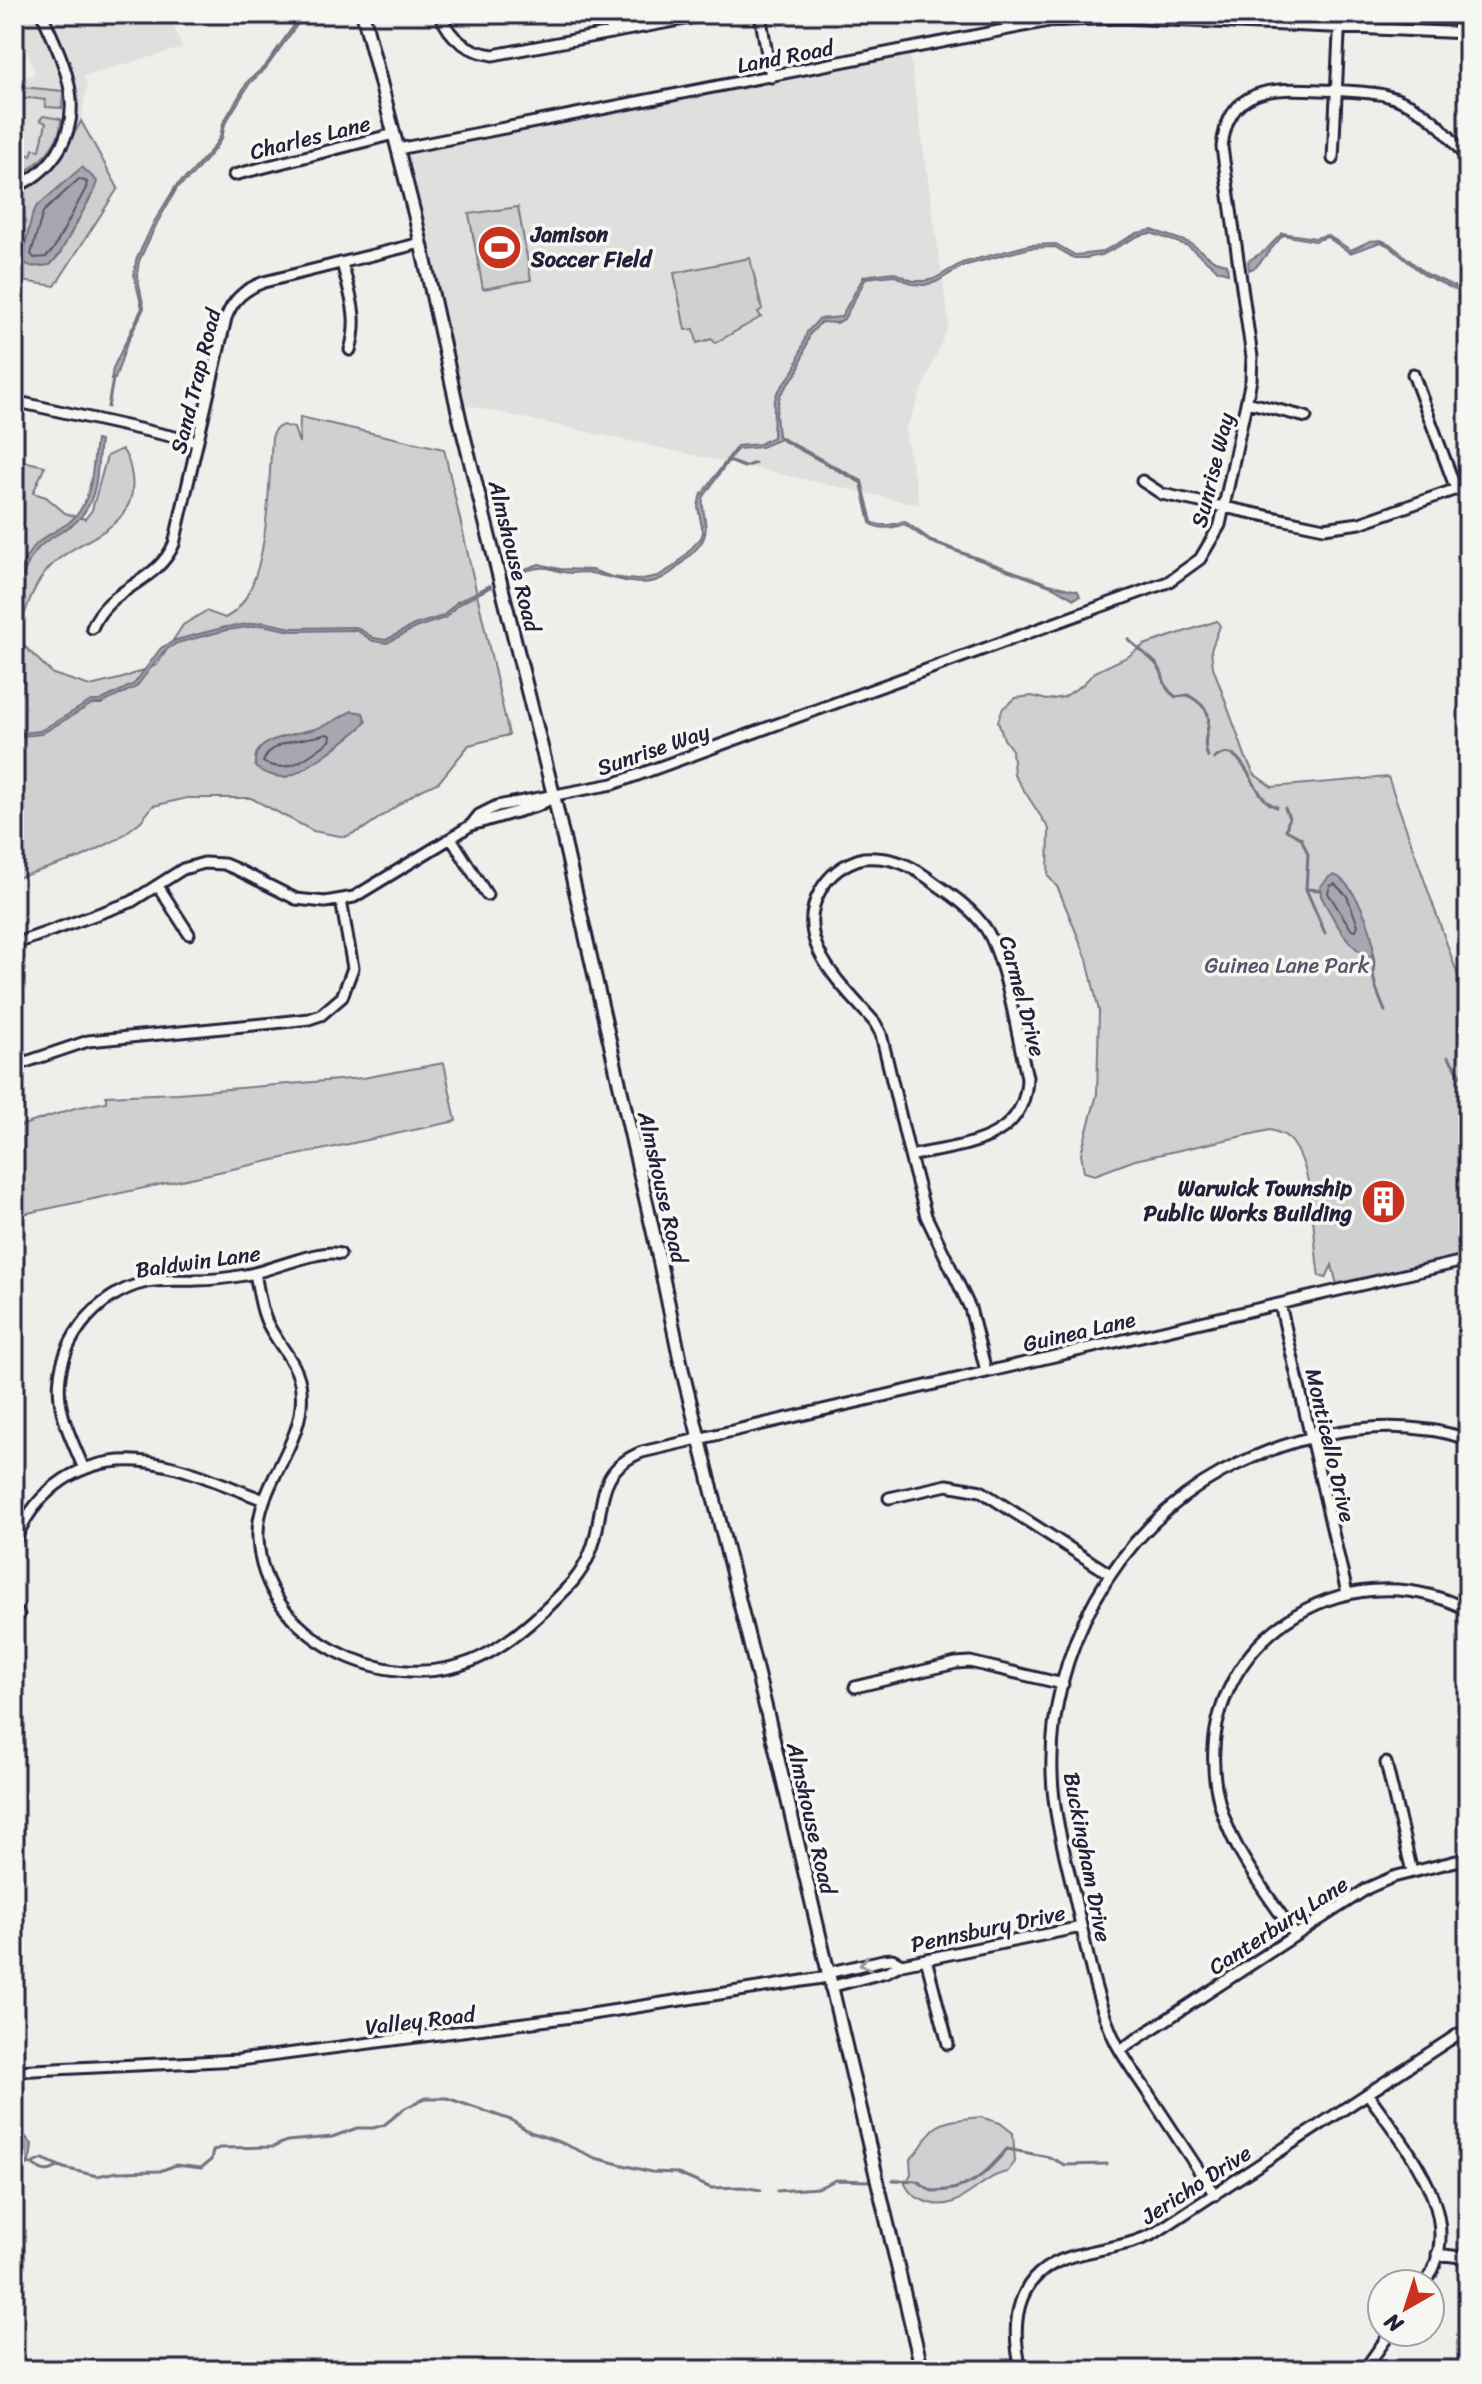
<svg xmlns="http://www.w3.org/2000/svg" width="1482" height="2384" viewBox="0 0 1482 2384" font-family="Sriracha,sans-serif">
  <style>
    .built { fill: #dfdfde }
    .green { fill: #d0d0d1; stroke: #797986; stroke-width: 2; fill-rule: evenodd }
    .water { fill: #a7a7af; stroke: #727281; stroke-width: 2 }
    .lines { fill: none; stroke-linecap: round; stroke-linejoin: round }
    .shore { stroke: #575769; stroke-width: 2 }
    .stream { stroke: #727281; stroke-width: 3 }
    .minor-casing { stroke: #22223b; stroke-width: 15 }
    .major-casing { stroke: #22223b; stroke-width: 17 }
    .minor { stroke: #f6f6f2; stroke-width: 9 }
    .major { stroke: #f6f6f2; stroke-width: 11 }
    .oneway { stroke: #9797a0 }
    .labels { text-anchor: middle; stroke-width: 7; stroke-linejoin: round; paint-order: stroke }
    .street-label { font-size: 22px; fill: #22223b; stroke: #f6f6f2 }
    .poi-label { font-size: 22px; font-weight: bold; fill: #22223b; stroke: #f6f6f2; text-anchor: start }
    .park-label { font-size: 22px; fill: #565668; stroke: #f6f6f2 }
  </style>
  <rect width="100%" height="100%" fill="#eeeeeb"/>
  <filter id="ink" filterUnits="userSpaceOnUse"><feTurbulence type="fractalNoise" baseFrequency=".0125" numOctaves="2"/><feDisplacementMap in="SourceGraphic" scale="16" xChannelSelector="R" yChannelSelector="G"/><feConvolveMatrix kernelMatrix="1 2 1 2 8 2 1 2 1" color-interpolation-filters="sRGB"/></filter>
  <g filter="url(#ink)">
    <path class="built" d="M15,14H169L182,48L84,76L87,85L81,121L118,188L55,286L14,280V81L35,74Z
      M909,49L949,324L905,431L920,505L456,403L398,149Z"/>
    <path class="green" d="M22,87L63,91L62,108L46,107L45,100L30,98L14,101V90Z
      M43,116L61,119C62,144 36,168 14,177V127L20,125L15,148L31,156L33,149L40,150L46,123L40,120Z
      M81,121L118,188L55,286L14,280V192C49,181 65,153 81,121ZM94,191L59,255L50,265L25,264L22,259L32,216Z
      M518,207L531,280L483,289L469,214Z
      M750,258L762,309L758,312L761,317L715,343L712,339L697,343L694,329L685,330L674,273Z
      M300,417L444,449L509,735L469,745L439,782L417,792L363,829L345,837L313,831L251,798H187L153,806L141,821L118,839L82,857L14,879V459L45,466L33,493L46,497L65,513L85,519L92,510L107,456L122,449C129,458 130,466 132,477C139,531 77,537 50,567C31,587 25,613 17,639L53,674L90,686L123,678L157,665L183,625L206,611L225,618C271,596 268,483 272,438L275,429L283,425L294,428L299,443Z
      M1217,621L1220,626L1211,650L1213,667L1246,758L1254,774L1272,787L1388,777L1468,1004V1256L1337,1285L1332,1265L1326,1278L1319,1276C1312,1238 1316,1173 1292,1142C1286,1134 1279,1133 1270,1130L1135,1160L1095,1175L1084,1172L1081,1153L1097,1094L1099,1011L1087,959L1058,888L1048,876L1049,829L1014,775L1012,750L1004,739L998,721L1003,708L1016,698L1032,696L1047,700L1064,697L1082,685L1095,672L1129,656L1144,645Z
      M444,1063L456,1121L14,1216V1128L75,1108L106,1102V1096L178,1093L363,1078Z
      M980,2117L1000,2123L1013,2133L1015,2162L1007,2172C976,2178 958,2218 922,2200C913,2196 910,2193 905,2184L911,2174L910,2159C920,2151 923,2142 931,2132C941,2119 965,2119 980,2117Z"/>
    <path class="water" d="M302,14H305L266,68L250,83L225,124L222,138L214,150L192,176L177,188L157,223L139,261L137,275L144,308L126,346L115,379L111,380L113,368L142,308L134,275L136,260L154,222L176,186L190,174L212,149L220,137L223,123L248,81L265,66Z
      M82,167L97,181L94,191L59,255L50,265C39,266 28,270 22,259L32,216L36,207Z
      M1152,230L1190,243L1215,261L1227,264L1228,273L1218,270L1188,246L1151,233L1138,236L1102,255L1086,258H1074L1055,247L1030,248L963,266L936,282L924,285L912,284L893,275L866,278L844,319L837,323L821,322L810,334L798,371L780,395L776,414L778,436L862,481L872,522C881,527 894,525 904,521L931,540L956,550L1049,584L1078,591L1080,596L1074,599L1053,587L930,542L904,524C893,528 879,530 870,523L861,483L780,439L761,447L738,449L733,454L703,498C701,510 708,523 705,534C703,544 693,552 686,559C652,596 632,581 590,573C584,571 578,573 572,573C563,573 556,570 548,568C534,566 519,573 506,579L505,576L539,564L560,569L592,570L612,577L637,580L658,576L676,565L701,538L703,532L698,507L700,497L737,446L760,444L773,437L774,403L777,393L795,369L807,332L819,319L841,317L864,276L893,272L913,281H924L934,279L962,263L1029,245L1056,244L1075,255L1086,254L1102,252L1137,233Z
      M1282,233L1315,238L1327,235L1351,250L1370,241L1381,240L1390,244L1425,273L1465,291L1468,296L1424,275L1389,246L1381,242L1350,253L1327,237L1315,241L1283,235L1256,267L1249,270L1248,261L1266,250Z
      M96,440L100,441C97,463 99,488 87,508C74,530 61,529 44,543C26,557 21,582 14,603C14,580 24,551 44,538C59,528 73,524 82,507C93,488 93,461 96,440Z
      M490,585L491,587L459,604L445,618L415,628L387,643L373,641L356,630L292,631L262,625L227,630L177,643L164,651L136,687L101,704H92L41,734L14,737V734L40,731L91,701H100L134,684L161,648L176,640L226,627L263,622L292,628L356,627L374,638L386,640L414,625L443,616L457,602Z
      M352,711L363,713L366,722C354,735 302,774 286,777C277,778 264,773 256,768C247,737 299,734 318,728C330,724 340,717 352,711Z
      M1334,875C1354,881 1379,939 1372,957C1350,953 1331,915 1321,896L1320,887L1329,877Z
      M14,2124L32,2144C31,2161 29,2167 14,2176Z"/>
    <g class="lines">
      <path class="shore" d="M79,179L87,182L86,188L53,250L46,257L34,258L31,254L43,212Z
        M327,734L331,736L330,741C308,756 289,776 263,762C270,739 308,740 327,734Z
        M1335,884L1347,896L1358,925L1356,930L1351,929L1328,893L1330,886Z"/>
      <path class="stream" d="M108,407L113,379
        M727,460L744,467L755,463
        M1128,639C1136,648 1151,657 1157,665C1167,676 1159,685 1176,697L1188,695C1227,718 1197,729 1208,757
        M1214,759C1245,734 1251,802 1277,807
        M1285,808L1289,818L1286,830L1301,838L1308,854L1306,889L1325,933
        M1306,889L1320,890
        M1372,954C1376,962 1373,965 1373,973C1374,987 1380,999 1385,1011
        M1448,1057L1468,1084
        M25,2163L32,2164L43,2159L64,2168L97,2176L117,2172L160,2171L176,2165L201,2168L211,2160L213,2151L219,2148L273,2147L287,2141L332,2137L357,2128H373L384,2125L405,2108L426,2098H447L511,2120L530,2132L562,2143L595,2158L651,2172L676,2173L711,2188L742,2187L761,2190
        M32,2164C42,2171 48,2174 59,2166
        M893,2180L917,2181L932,2191C969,2191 984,2176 1007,2149L1049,2157L1065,2165L1106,2164
        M777,2191L818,2188L836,2180L869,2181"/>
      <defs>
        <path id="minor" d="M440,14C450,39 467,51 493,55L712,14
          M608,14L612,33
          M760,14L771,77
          M398,149L1049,21L1120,18L1468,33
          M1333,159L1340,14
          M234,175L394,134
          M14,187C31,181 46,169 57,153C88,107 62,59 42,14
          M342,263C350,295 360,317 350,350
          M1413,374L1456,489
          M14,401L197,442
          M1247,402L1306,417
          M1142,481L1162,494L1324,528L1360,523L1468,485
          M92,628C110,585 156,585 174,544L226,318C233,299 245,289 264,282L421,243
          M471,825L537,806L554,797
          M451,838L487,895
          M863,858C894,856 913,866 936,884C955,897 973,910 986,929C1007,962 1017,1037 1027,1077C1026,1143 961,1145 910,1156L881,1034L875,1023C844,986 791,943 820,891C830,873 845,863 863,858Z
          M158,886L189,934
          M14,944L131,902L183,869L204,863L224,864L236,869L296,899L325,902L354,897L451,838L471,825L479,815L497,806L613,784L1168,582L1200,559L1220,525L1251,380L1252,357L1222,147C1228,86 1273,88 1321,90C1342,91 1363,91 1384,95C1423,105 1445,128 1468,161
          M14,1066L88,1041L274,1023L309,1019L321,1015L342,997L353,968L341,900
          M910,1156L926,1216L970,1308L986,1371
          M255,1273C258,1288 260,1306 266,1320C276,1344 299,1362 301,1390C307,1443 255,1485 258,1539C263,1638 385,1696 472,1661C505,1648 543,1613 567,1588C583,1572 593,1551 597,1529C604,1493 602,1468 642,1452L1468,1260
          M1280,1304L1347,1593
          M84,1469C75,1447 63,1424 60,1400C53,1346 95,1293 147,1282C163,1279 180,1281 196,1280C213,1280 229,1278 245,1275C270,1271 320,1248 340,1254
          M889,1498L947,1485L981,1491L1110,1574
          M14,1543C24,1518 41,1495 63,1480C129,1437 199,1476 264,1500
          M14,1610L19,1615
          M855,1687L956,1663L970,1662L1063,1684
          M1386,1763L1412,1872
          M1295,1935C1264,1889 1225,1843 1216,1787C1193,1645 1344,1545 1468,1610
          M926,1959L948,2044
          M827,1973L883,1960L892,1959L902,1964
          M830,1987L886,1972L902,1964L1081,1927
          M1120,2050L1368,1888L1393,1877L1468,1858
          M14,2071L239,2060L579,2016L828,1977
          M1368,2094C1404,2146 1470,2217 1425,2284
          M1215,2195C1194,2163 1173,2131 1152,2099C1140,2080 1126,2062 1116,2043C1095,1999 1087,1950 1076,1903C1067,1861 1053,1816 1052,1773C1048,1652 1116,1529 1222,1472C1296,1433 1387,1413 1468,1439
          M1437,2254L1468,2258
          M1235,2366L1236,2370
          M1021,2370C1010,2322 1015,2274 1070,2257C1099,2248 1128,2247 1155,2233L1460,2033
          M1364,2370L1391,2332"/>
        <path id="major" d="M363,14L415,216L460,420L554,797L655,1240L682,1369L769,1721L922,2370"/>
      </defs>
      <use href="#minor" class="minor-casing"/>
      <use href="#major" class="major-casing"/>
      <use href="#minor" class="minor"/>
      <use href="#major" class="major"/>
    </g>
    <defs><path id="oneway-chevron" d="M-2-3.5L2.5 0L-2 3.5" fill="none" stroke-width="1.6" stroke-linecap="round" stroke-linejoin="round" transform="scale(2)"/></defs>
    <use class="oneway" href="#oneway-chevron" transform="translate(865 1964) rotate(167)"/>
  </g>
  <defs>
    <symbol id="stadium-disc" viewBox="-11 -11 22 22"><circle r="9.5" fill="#c8321e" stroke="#f6f6f2"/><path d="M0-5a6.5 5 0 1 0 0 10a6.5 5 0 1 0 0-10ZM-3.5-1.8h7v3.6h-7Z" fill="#fff"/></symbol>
    <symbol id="building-disc" viewBox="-11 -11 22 22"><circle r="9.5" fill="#c8321e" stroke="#f6f6f2"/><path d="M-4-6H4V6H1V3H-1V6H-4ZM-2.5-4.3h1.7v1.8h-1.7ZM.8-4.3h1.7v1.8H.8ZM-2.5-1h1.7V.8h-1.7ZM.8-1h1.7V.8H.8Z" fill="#fff"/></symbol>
  </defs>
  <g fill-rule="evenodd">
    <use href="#stadium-disc" x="474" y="222" width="51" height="51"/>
    <use href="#building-disc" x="1358" y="1176" width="51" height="51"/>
  </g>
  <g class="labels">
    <g class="street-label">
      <text transform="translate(785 56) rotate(-11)" y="8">Land Road</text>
      <text transform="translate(310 137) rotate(-14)" y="8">Charles Lane</text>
      <text transform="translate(195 381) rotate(-76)" y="8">Sand Trap Road</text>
      <text transform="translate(1212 470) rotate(-76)" y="8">Sunrise Way</text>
      <text transform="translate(515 556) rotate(76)" y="8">Almshouse Road</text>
      <text transform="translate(653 749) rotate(-19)" y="8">Sunrise Way</text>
      <text transform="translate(1023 996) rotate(75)" y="8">Carmel Drive</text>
      <text transform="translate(663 1187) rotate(77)" y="8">Almshouse Road</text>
      <text transform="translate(198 1261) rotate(-8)" y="8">Baldwin Lane</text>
      <text transform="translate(1079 1331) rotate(-13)" y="8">Guinea Lane</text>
      <text transform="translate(1331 1445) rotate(77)" y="8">Monticello Drive</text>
      <text transform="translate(812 1818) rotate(77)" y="8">Almshouse Road</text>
      <text transform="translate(1088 1857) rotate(79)" y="8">Buckingham Drive</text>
      <text transform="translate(1278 1925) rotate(-33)" y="8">Canterbury Lane</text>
      <text transform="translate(988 1928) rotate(-12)" y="8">Pennsbury Drive</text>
      <text transform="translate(420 2020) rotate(-7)" y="8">Valley Road</text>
      <text transform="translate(1196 2184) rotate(-33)" y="8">Jericho Drive</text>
    </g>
    <g class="poi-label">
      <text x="531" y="242">Jamison<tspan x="531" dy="25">Soccer Field</tspan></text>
      <text x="1352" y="1196" text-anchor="end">Warwick Township<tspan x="1352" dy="25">Public Works Building</tspan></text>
    </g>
    <g class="park-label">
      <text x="1287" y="973">Guinea Lane Park</text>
    </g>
  </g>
  <rect width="1482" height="2384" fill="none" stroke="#f6f6f2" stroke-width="48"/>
  <rect x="24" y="24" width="1434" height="2336" fill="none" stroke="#22223b" stroke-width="3" filter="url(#ink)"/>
  <g transform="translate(1406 2308) rotate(219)"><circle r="38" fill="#f6f6f2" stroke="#a1a1a9" stroke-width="2"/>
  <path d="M0-6L14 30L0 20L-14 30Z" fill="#c8321e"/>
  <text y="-12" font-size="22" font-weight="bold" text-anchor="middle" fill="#22223b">N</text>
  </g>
</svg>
